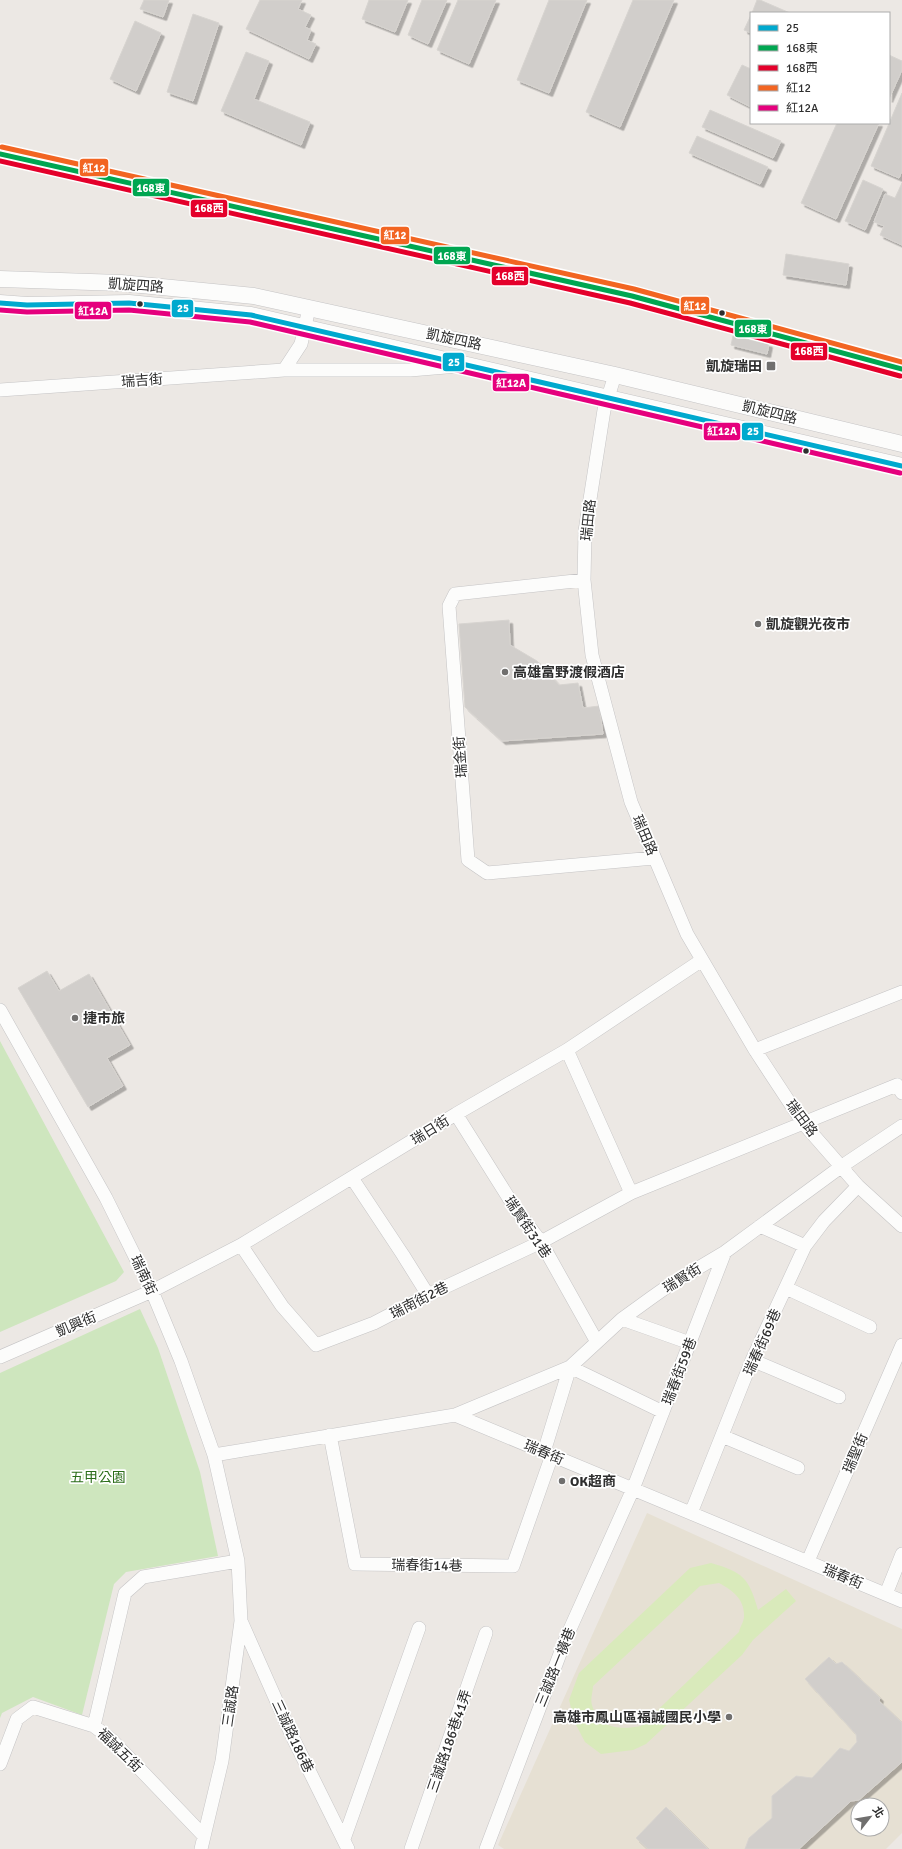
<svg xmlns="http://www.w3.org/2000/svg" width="902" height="1849" viewBox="0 0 902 1849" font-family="Signika,'Noto Sans TC',sans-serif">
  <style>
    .education { fill: #e6e0d3; fill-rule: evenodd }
    .green { fill: #cee6be }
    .pitch { fill: #d9eabb; fill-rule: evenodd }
    .building { fill: #d1cecb; stroke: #d7d4d0; filter: url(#shadow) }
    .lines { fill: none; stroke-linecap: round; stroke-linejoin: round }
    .minor-casing { stroke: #c5c4c5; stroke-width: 14 }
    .tertiary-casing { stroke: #c5c4c5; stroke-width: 17 }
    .minor { stroke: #fcfcfb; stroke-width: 13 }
    .tertiary { stroke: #fcfcfb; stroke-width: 16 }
    .bus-1-casing { stroke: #fff; stroke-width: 8 }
    .bus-2-casing { stroke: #fff; stroke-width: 8 }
    .bus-3-casing { stroke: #fff; stroke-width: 8 }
    .bus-4-casing { stroke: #fff; stroke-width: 8 }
    .bus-5-casing { stroke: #fff; stroke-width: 8 }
    .bus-1 { stroke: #00a9ce; stroke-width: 5 }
    .bus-2 { stroke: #00a651; stroke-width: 5 }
    .bus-3 { stroke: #e4002b; stroke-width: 5 }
    .bus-4 { stroke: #f26522; stroke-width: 5 }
    .bus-5 { stroke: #e5007d; stroke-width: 5 }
    .bus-dot { fill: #2e2e2e; stroke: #fff; stroke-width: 1.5 }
    .poi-dot { fill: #706f6e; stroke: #fff; stroke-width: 1.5 }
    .labels { text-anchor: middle; stroke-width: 3.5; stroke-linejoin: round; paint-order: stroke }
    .street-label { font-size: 14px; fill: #2e2e2e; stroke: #fff }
    .poi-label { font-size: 14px; font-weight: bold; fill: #2e2e2e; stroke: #fff; text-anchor: start }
    .park-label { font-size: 14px; fill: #2c6e1b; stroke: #fff }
    .line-badge { stroke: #fff; stroke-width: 1.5 }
    .badge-label { font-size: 11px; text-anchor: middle; font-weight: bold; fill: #fff }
  </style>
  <defs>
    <filter id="shadow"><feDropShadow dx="3.5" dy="3.5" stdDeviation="0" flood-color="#0004"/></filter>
  </defs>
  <rect width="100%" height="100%" fill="#ece8e4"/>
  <path class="education" d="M647,1513L902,1629V1833L886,1849H504L498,1845ZM858,1805H882V1829H858Z"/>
  <path class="green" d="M0,1041L124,1272L116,1281L0,1332Z
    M140,1309L158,1348L200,1472L218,1556L126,1572L114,1584L82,1715L33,1697L2,1713L0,1718V1373Z"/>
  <path class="pitch" d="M711,1563C743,1572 749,1578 758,1610L786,1589L796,1601L753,1640L742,1655L646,1744L633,1750L601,1754L585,1742L575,1723L569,1700L579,1673L690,1568ZM719,1583C732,1590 745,1599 744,1617C744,1621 740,1627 739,1632L641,1726C620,1730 599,1729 592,1705C590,1700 593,1691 593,1686L700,1586Z"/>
  <path class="building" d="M144,0H169L163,17L140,9Z
    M260,0H302L298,9L311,15L305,27L311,30L307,40L316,44L309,59L246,29Z
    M369,0H408L395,32L362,19Z
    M422,0H447L428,44L408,35Z
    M458,0H496L469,64L437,50Z
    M549,0H587L549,93L517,80Z
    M633,0H674L620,127L586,112Z
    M757,0H760L790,13H752Z
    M193,14L219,23L193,101L167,92Z
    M751,15V33L744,30Z
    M135,21L161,33L136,91L110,79Z
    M246,52L269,61L254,99L310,122L301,145L221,111Z
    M889,55L902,61V70L889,99Z
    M742,65L751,69V107L727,95Z
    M902,93V171L899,178L871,166Z
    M710,110L781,141L773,158L702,127Z
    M837,123H879L836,219L801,203Z
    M697,136L768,167L760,184L689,153Z
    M863,180L883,189L865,230L845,221Z
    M902,183V245L880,235L884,226L874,222L885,194L895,198Z
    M786,254L849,264L846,285L783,275Z
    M733,336L769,344L767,354L731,345Z
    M509,620L510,645L537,661L559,685L578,683L583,708L599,706L603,734L502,741L465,707L459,624Z
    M47,971L59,991L89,974L130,1045L107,1058L123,1086L88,1107L18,988Z
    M829,1657L836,1664L842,1662L880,1698L879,1701L902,1723V1762L859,1800L851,1801L799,1849H745L749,1838L772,1818V1796L796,1776L812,1778L840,1748L849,1751L857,1742L856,1734L805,1679Z
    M666,1807L708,1849H648L636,1838Z"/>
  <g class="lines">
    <defs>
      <path id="minor" d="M0,154L632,296L902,369
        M284,370H410L458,366
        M615,375L604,410L585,531L584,580L592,655L631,802L687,934L755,1050L803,1123L858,1186L902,1226
        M0,390L284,370L301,344L309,308
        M584,580L455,594L449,606L468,860L487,873L654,858
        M0,1010L106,1198L152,1291L181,1361L214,1455L238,1561L241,1621L222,1761L201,1849
        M567,1050L631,1193L897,1085L902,1093
        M755,1050L902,992
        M456,1114L515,1208L541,1242L597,1342
        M352,1178L403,1255L428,1295
        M760,1226L805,1246
        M241,1245L282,1306L316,1345L374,1323L428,1295L541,1242L631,1193
        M786,1288L870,1327
        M622,1319L690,1343
        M0,1357L152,1291L241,1245L456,1114L567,1050L702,960
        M752,1360L839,1397
        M455,1415L570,1367L622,1319L651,1298L668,1286L725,1252L842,1166L902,1126
        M330,1435L355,1564L513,1566L552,1455
        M722,1436L798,1468
        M544,1452L570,1367L663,1412
        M214,1455L455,1415L902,1601
        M691,1513L752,1360L805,1246L824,1221L858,1186
        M808,1561L902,1345
        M886,1594L902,1554
        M241,1621L292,1736L348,1849
        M94,1726L125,1593L143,1577L238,1561
        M0,1764L17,1719L33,1707L94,1726L112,1740L204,1836
        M344,1839L419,1628
        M411,1849L486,1633
        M486,1849L566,1638L633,1489L725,1252"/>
      <path id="tertiary" d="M0,279L121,283L254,296L615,375L902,444
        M0,303L27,305L129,303L251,315L902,466"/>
    </defs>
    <use href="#minor" class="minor-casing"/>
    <use href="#tertiary" class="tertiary-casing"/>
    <use href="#minor" class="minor"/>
    <use href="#tertiary" class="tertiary"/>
    <defs>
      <path id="bus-1" d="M0,303L27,305L129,303L251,315L902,466"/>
      <path id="bus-2" d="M0,154L632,296L902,369"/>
      <path id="bus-3" d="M0,161L630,303L900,376"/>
      <path id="bus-4" d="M2,147L634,289L902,362"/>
      <path id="bus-5" d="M0,310L27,312L129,310L250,322L900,473"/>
    </defs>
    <use href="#bus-1" class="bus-1-casing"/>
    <use href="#bus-2" class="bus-2-casing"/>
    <use href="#bus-3" class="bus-3-casing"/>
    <use href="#bus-4" class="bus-4-casing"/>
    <use href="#bus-5" class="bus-5-casing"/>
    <use href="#bus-1" class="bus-1"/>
    <use href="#bus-2" class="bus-2"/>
    <use href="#bus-3" class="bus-3"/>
    <use href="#bus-4" class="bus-4"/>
    <use href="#bus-5" class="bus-5"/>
  </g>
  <g class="bus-dot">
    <circle cx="140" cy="304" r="3.5"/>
    <circle cx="722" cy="313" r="3.5"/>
    <circle cx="806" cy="451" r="3.5"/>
  </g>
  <g class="poi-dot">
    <rect x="766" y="361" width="10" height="10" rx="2"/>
    <circle cx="758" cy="624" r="4"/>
    <circle cx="505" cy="672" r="4"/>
    <circle cx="75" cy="1018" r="4"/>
    <circle cx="562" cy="1481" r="4"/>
    <circle cx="729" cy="1717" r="4"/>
  </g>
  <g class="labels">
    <g class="street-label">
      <text transform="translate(136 285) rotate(4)" y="5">凱旋四路</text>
      <text transform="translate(454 339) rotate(12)" y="5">凱旋四路</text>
      <text transform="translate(142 380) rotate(-4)" y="5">瑞吉街</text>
      <text transform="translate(770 412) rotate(14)" y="5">凱旋四路</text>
      <text transform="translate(588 520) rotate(-84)" y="5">瑞田路</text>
      <text transform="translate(460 757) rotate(-94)" y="5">瑞金街</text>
      <text transform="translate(645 835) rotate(67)" y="5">瑞田路</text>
      <text transform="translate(802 1118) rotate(53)" y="5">瑞田路</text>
      <text transform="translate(430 1130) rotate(-32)" y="5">瑞日街</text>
      <text transform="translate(528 1227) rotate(56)" y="5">瑞賢街31巷</text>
      <text transform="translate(144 1275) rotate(65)" y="5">瑞南街</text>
      <text transform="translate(682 1278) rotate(-32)" y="5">瑞賢街</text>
      <text transform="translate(419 1300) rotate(-27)" y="5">瑞南街2巷</text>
      <text transform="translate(76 1324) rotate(-23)" y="5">凱興街</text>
      <text transform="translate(762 1342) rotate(-66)" y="5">瑞春街69巷</text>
      <text transform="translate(679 1371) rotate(-69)" y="5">瑞春街59巷</text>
      <text transform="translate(544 1452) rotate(23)" y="5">瑞春街</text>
      <text transform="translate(855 1453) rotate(-67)" y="5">瑞聖街</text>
      <text transform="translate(427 1565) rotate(1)" y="5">瑞春街14巷</text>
      <text transform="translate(843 1576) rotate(23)" y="5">瑞春街</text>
      <text transform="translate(555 1667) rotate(-68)" y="5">三誠路一橫巷</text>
      <text transform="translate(230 1706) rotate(-82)" y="5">三誠路</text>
      <text transform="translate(293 1736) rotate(65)" y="5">三誠路186巷</text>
      <text transform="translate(449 1741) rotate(-71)" y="5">三誠路186巷41弄</text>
      <text transform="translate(120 1750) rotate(44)" y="5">福誠五街</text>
    </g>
    <g class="poi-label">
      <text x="762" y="371" text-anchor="end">凱旋瑞田</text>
      <text x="766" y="629">凱旋觀光夜市</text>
      <text x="513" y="677">高雄富野渡假酒店</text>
      <text x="83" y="1023">捷市旅</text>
      <text x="570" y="1486">OK超商</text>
      <text x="721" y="1722" text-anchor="end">高雄市鳳山區福誠國民小學</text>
    </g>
    <g class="park-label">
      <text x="98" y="1482">五甲公園</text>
    </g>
  </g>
  <g class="line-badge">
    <rect x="79" y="158" width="30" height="19" rx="4" fill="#f26522"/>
    <rect x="132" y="178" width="38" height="19" rx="4" fill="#00a651"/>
    <rect x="190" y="199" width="38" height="19" rx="4" fill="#e4002b"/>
    <rect x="380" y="226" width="30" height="19" rx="4" fill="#f26522"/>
    <rect x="433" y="246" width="38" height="19" rx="4" fill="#00a651"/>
    <rect x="491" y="266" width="38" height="20" rx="4" fill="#e4002b"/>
    <rect x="680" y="296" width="30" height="19" rx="4" fill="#f26522"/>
    <rect x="171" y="299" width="23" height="19" rx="4" fill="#00a9ce"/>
    <rect x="74" y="301" width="38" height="19" rx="4" fill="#e5007d"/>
    <rect x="734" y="319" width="38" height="19" rx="4" fill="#00a651"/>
    <rect x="790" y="342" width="38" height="19" rx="4" fill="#e4002b"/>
    <rect x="442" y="352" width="23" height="20" rx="4" fill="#00a9ce"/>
    <rect x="492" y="373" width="38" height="19" rx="4" fill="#e5007d"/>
    <rect x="741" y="422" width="23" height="19" rx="4" fill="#00a9ce"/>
    <rect x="703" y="422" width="38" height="19" rx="4" fill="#e5007d"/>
  </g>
  <g class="badge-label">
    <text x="94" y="172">紅12</text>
    <text x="151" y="192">168東</text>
    <text x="209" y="212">168西</text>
    <text x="395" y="239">紅12</text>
    <text x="452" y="260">168東</text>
    <text x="510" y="280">168西</text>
    <text x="695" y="310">紅12</text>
    <text x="183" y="312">25</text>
    <text x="93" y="315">紅12A</text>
    <text x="753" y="333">168東</text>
    <text x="809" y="355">168西</text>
    <text x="454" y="366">25</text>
    <text x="511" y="387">紅12A</text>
    <text x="753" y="435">25</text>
    <text x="722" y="435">紅12A</text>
  </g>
  <rect x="750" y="12" width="140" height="112" fill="#ffffff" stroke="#ababab"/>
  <rect x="758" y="25" width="20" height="6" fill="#00a9ce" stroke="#ababab"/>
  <text x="786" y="32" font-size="12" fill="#2e2e2e">25</text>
  <rect x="758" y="45" width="20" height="6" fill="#00a651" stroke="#ababab"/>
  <text x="786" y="52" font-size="12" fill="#2e2e2e">168東</text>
  <rect x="758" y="65" width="20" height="6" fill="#e4002b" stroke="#ababab"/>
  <text x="786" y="72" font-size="12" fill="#2e2e2e">168西</text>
  <rect x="758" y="85" width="20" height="6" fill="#f26522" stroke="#ababab"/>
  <text x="786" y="92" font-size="12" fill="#2e2e2e">紅12</text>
  <rect x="758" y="105" width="20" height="6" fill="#e5007d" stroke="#ababab"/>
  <text x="786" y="112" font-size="12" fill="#2e2e2e">紅12A</text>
  <g transform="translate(870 1817) rotate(59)"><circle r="19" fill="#ffffff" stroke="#ababab"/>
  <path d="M0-3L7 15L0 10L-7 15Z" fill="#706f6e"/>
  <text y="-6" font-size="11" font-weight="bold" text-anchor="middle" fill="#2e2e2e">北</text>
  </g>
</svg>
